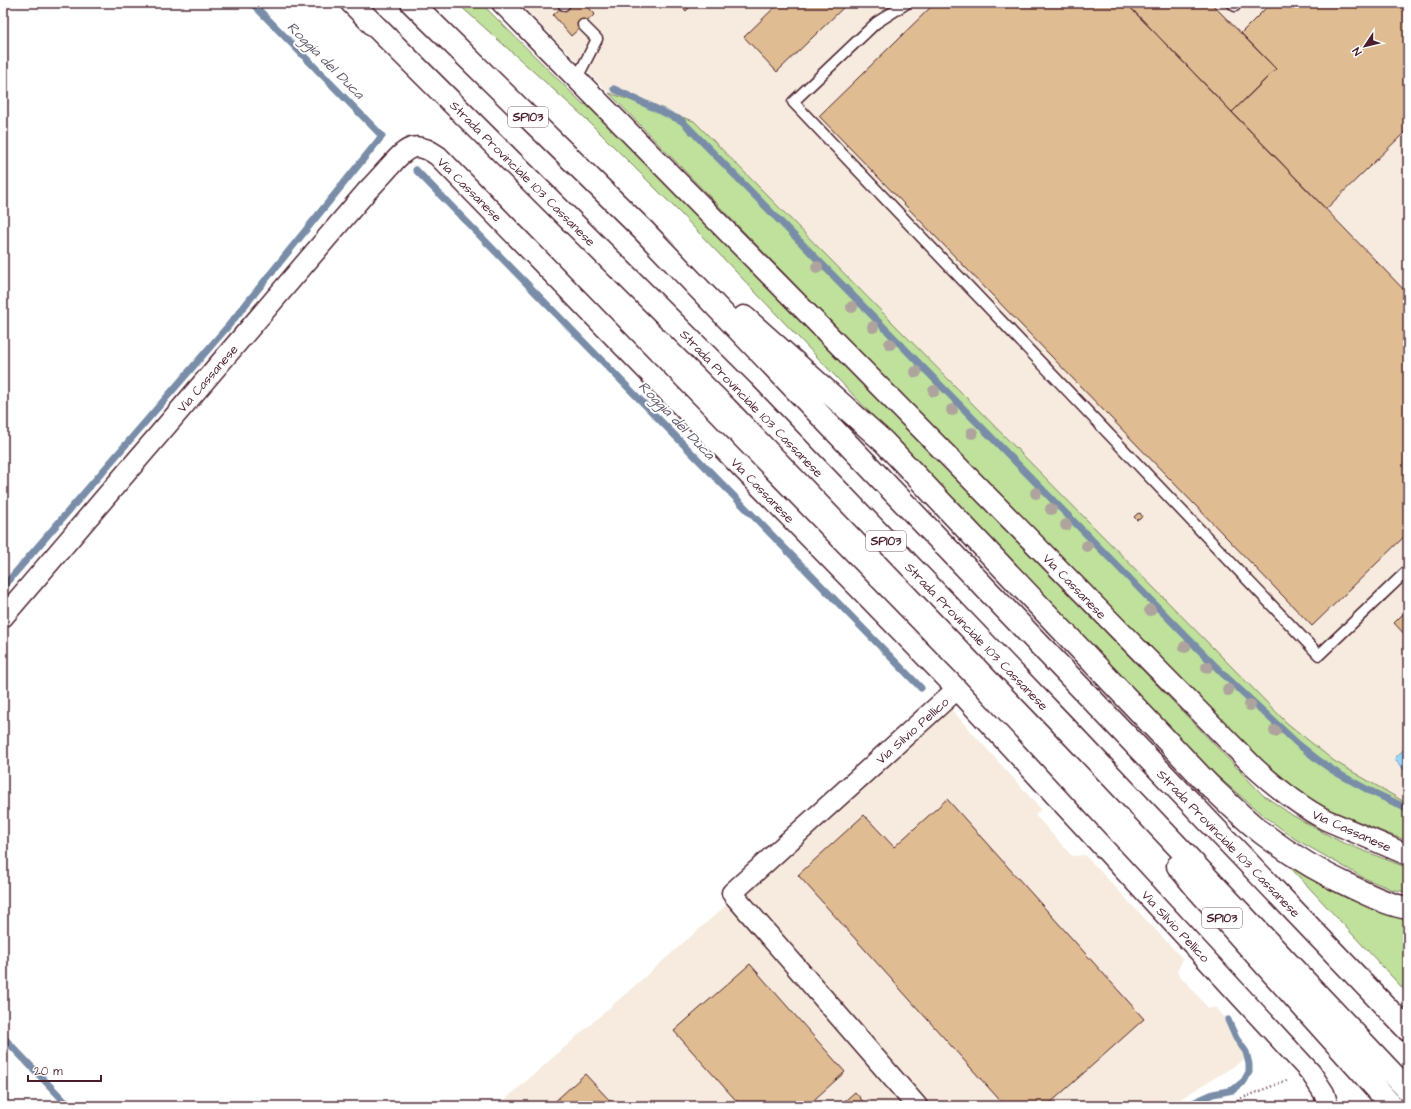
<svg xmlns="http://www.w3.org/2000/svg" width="1411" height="1109" viewBox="0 0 1411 1109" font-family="'Architects Daughter',sans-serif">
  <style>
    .built { fill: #f6ebde }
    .green { fill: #bfe19b; stroke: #848063 }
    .water { fill: #9ad6fb; stroke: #7a8da8 }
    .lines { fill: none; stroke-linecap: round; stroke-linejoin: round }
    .stream { stroke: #7a8da8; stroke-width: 7 }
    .building { fill: #e0bc92; stroke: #4a1f2b }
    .lane-casing { stroke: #4a1f2b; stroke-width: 13 }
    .street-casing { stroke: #4a1f2b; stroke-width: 23 }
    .highway-casing { stroke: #4a1f2b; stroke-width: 25 }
    .path { stroke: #4a1f2b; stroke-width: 2.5; stroke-dasharray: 1 3; stroke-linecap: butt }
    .lane { stroke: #fff; stroke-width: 10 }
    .street { stroke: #fff; stroke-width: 20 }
    .highway { stroke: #fff; stroke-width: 22 }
    .tree { fill: #afa49d }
    .labels { text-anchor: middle; stroke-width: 4; stroke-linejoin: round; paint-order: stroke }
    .shield { fill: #fff; stroke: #80626b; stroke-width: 1 }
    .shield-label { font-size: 12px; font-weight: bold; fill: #4a1f2b }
    .street-label { font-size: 13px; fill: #4a1f2b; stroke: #fff }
    .water-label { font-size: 14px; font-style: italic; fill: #625669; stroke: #fff }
  </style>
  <rect width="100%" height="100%" fill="#fff"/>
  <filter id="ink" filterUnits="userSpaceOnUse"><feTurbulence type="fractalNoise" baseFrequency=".025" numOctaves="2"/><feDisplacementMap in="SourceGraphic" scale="8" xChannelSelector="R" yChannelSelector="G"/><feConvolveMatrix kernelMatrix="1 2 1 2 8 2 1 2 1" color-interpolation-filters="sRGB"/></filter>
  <g filter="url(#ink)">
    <path class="built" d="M519,3H1408V804L1334,761L1287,723L694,121L609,93Z
      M950,708L1041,809L1035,815L1072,856L1085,855L1183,959L1177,972L1208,1008H1217L1252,1055L1169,1106H498Z"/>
    <path class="green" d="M457,3H481L583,104L599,106L1263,795L1292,815L1339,841L1408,868V892L1393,890L1364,878L1295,839L1260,813L1208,768L680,213L583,116Z
      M609,93L694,121L1287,723L1334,761L1408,804V841L1386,833L1319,805L1300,793L1252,755Z
      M1286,863L1408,916V994Z"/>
    <path class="water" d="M1408,745V774L1394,759Z"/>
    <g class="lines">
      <path class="stream" d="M614,89L682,121L1223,674L1298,744L1318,760L1337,773L1370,791L1400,805L1408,811
        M416,170L921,688
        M3,587L229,325L382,136L252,3
        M3,1037L69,1106
        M1186,1106L1213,1094L1233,1090L1244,1081L1249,1072V1064L1246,1052L1236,1038L1228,1020"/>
    </g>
    <path class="building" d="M566,3H584L595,14L571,36L553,15Z
      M678,3H694L686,11Z
      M779,3H848L777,72L744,37Z
      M935,3H1126L1408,294V533L1312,626L819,116Z
      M1126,3H1211L1276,69L1232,112Z
      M1271,3H1408V129L1326,209L1232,112L1276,69L1241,33Z
      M1140,513L1142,516L1140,519L1137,520L1134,517L1137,514Z
      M1408,609V638L1394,623Z
      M947,799L1144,1019L1047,1106H1005L798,875L864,815L894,847Z
      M750,964L845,1072L807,1106H741L674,1031Z
      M585,1074L613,1104L611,1106H550Z
      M855,1092L867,1106H839Z"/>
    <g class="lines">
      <defs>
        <path id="lane" d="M563,3L564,5
          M907,3L876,23L793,102L1319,655L1408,570
          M1232,3L1235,6
          M577,78L597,39L583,25"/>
        <path id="street" d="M502,3L1255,768C1277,788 1299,806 1326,820L1408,855
          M3,617L367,191C375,183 383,174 391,165C407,147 416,140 438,156L957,689
          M917,1106L732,893L957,689L1311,1073L1324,1093L1328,1106"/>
        <path id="highway" d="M352,3L743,392L1061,723L1408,1090
          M412,3L644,231L1408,1030
          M744,317L884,442L1208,784C1225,800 1243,818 1262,833C1291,855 1321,873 1354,888C1371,896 1389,905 1408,908
          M1178,866L1198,890L1392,1106"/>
      </defs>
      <use href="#lane" class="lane-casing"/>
      <use href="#street" class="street-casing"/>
      <use href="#highway" class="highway-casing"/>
      <path class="path" d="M1232,1106L1240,1099L1287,1080"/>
      <use href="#lane" class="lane"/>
      <use href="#street" class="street"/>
      <use href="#highway" class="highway"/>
    </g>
    <g class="tree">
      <circle cx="817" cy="267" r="6"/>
      <circle cx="852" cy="307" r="6"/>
      <circle cx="873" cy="327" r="6"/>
      <circle cx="890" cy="344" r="6"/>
      <circle cx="916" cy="372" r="6"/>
      <circle cx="934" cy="391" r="6"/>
      <circle cx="952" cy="410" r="6"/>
      <circle cx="972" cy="433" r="6"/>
      <circle cx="1036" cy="493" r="6"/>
      <circle cx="1051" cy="509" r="6"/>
      <circle cx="1066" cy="525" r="6"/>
      <circle cx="1087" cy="546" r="6"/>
      <circle cx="1150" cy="610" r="6"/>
      <circle cx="1185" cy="647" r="6"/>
      <circle cx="1207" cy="667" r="6"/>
      <circle cx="1228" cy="690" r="6"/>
      <circle cx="1250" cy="705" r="6"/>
      <circle cx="1275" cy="731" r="6"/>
    </g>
  </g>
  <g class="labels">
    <g class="shield">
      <rect x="508" y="107" width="40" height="20" rx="3"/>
      <rect x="866" y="531" width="40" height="20" rx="3"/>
      <rect x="1202" y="908" width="40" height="20" rx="3"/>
    </g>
    <g class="shield-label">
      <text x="528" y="121">SP103</text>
      <text x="886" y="545">SP103</text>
      <text x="1222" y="922">SP103</text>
    </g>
    <g class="street-label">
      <text transform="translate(523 173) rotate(45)" y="5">Strada Provinciale 103 Cassanese</text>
      <text transform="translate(470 189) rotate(45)" y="5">Via Cassanese</text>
      <text transform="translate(207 378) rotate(-49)" y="5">Via Cassanese</text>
      <text transform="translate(752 403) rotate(46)" y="5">Strada Provinciale 103 Cassanese</text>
      <text transform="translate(763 490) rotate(46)" y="5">Via Cassanese</text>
      <text transform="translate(1075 586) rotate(46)" y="5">Via Cassanese</text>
      <text transform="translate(977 636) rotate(46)" y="5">Strada Provinciale 103 Cassanese</text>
      <text transform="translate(912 730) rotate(-42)" y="5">Via Silvio Pellico</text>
      <text transform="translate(1352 830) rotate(24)" y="5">Via Cassanese</text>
      <text transform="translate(1229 843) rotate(46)" y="5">Strada Provinciale 103 Cassanese</text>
      <text transform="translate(1176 926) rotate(47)" y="5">Via Silvio Pellico</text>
    </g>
    <g class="water-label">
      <text transform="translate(326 60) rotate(45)" y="5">Roggia del Duca</text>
      <text transform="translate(677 420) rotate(46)" y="5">Roggia del Duca</text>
    </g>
  </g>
  <rect width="1411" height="1109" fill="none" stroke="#fff" stroke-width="16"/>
  <rect x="8" y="8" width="1395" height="1093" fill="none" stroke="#4a1f2b" stroke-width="1.5" filter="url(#ink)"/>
  <g transform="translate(1365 46) rotate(235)" stroke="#ffffff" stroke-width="3" paint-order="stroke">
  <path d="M0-3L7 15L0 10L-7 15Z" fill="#4a1f2b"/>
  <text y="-6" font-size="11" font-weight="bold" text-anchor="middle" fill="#4a1f2b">N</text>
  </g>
  <path d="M28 1075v6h73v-6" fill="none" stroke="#4a1f2b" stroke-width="2"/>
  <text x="34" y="1075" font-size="12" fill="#4a1f2b" stroke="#ffffff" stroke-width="3" paint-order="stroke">20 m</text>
</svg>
